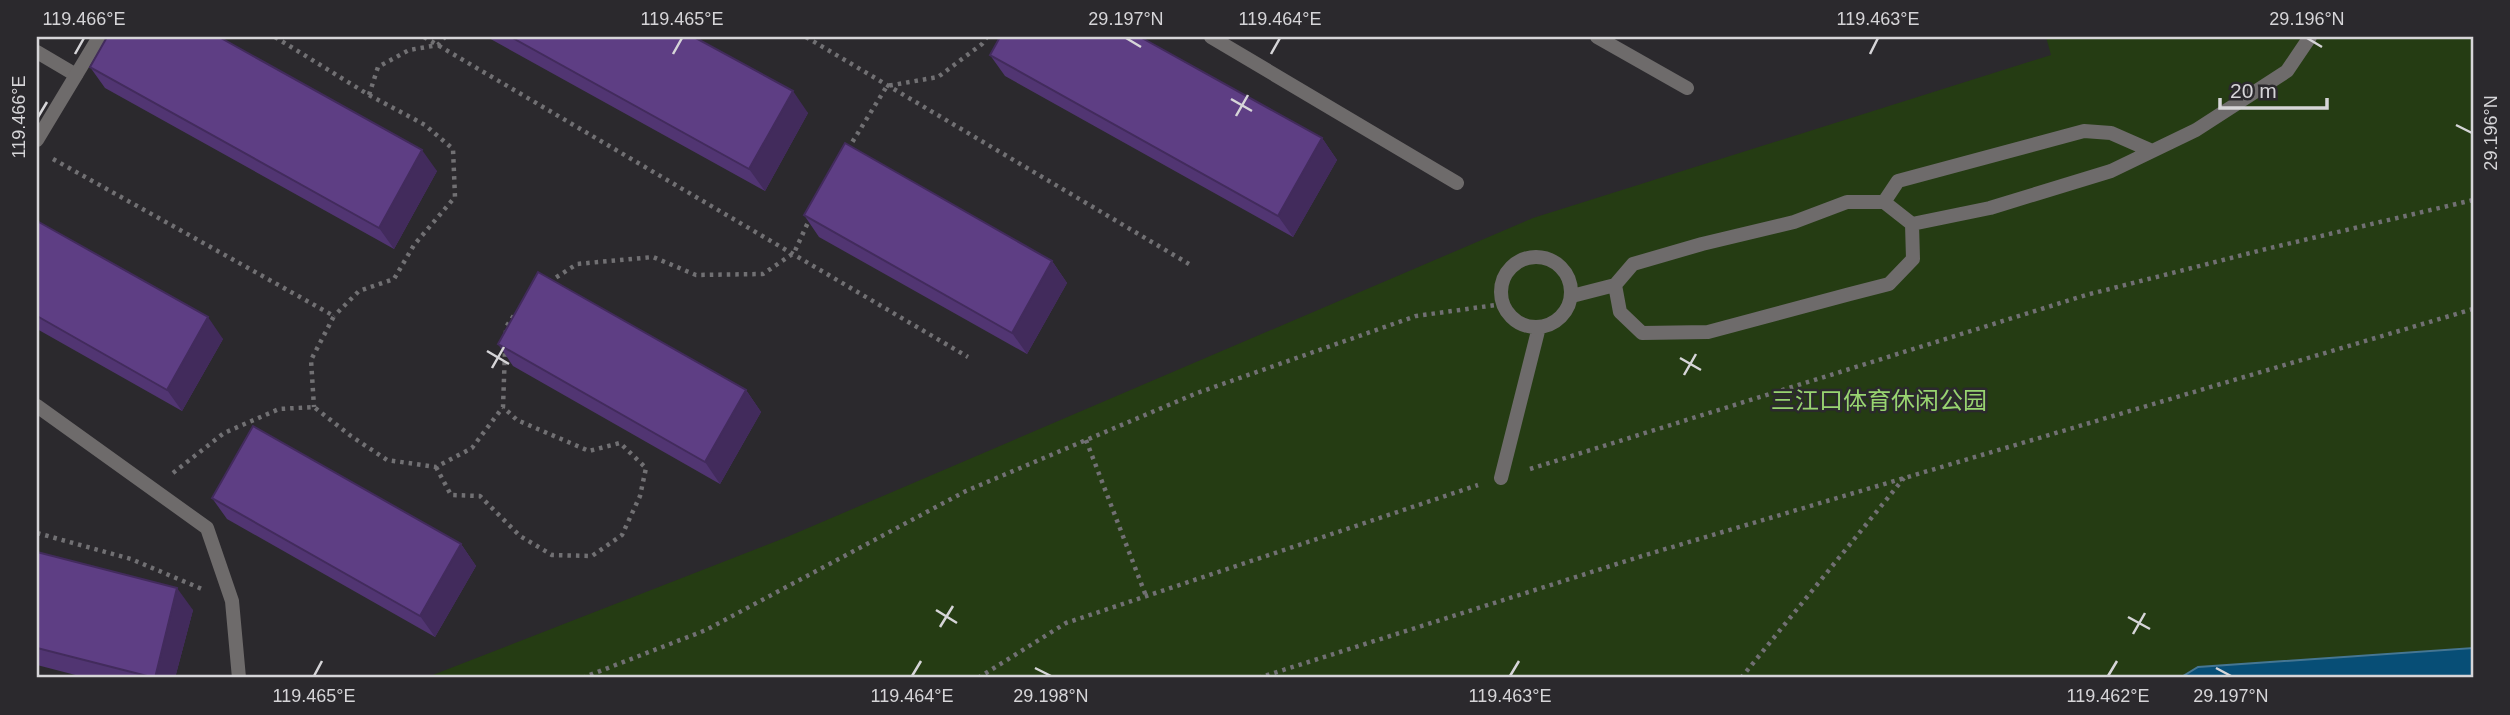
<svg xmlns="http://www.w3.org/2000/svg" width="2510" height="715" viewBox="0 0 2510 715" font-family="Arial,'Noto Sans SC',sans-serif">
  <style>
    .green { fill: #253c13 }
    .water { fill: #074e76; stroke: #457693; stroke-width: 2 }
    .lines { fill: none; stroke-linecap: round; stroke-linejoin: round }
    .path { stroke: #717073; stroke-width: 4.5; stroke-dasharray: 3.5 5; stroke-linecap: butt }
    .lane { stroke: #6e6b6b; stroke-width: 14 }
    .street { stroke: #6e6b6b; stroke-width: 14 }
    .wall { fill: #513572 }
    .shaded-wall { fill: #422b5c }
    .building { fill: #5e3e84; stroke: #422b5c; stroke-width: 2 }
    .ticks { fill: none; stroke: #d6d5d8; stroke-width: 2.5 }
    .labels { text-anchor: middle; stroke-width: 5; stroke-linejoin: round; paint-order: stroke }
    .park-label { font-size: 24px; fill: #98d470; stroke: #2b292d }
    .neatline { fill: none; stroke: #d6d5d8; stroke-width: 2.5 }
    .ticks-label { font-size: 18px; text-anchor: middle; fill: #d6d5d8 }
  </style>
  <rect width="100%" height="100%" fill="#2b292d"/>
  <path class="green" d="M2046,37H2473V648L2198,667L2180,678H425L787,537L1533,218L2051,55Z"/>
  <path class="water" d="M2473,648V678H2180L2198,667Z"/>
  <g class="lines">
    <path class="path" d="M275,37L369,95L425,125L453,149L455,197L414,245L394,279L359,291L334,316
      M424,37L968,357
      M806,37L1189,264
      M369,95L378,67L409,50L438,45L445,37
      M848,149L887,86L938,77L982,44L987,37
      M53,159L334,316L311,360L314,407
      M549,282L577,264L653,257L696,275L763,274L794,253L810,218
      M506,334V327L515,314
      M1086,440L1146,596
      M436,467L451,495L480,496L520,536L552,555L592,556L622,535L640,496L646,468L620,443L589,451L517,420L503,407
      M1530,469L2086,295L2266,249L2473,200
      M173,473L224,433L279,409L314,407L351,436L387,460L436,467L472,448L503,407L505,350
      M37,533L131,559L202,589
      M582,678L706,630L966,491L1197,393L1416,316L1503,304
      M978,678L1066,623L1478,485
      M1258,678L1642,556L2473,309
      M1741,678L1904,478"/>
    <path class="lane" d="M1597,37L1687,88
      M37,52L76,75
      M1847,202H1884L1912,224L1913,259L1889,284L1850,294L1708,332L1642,333L1620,312L1615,285L1633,264L1702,244L1794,222Z
      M1884,202L1898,181L2084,131L2111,133L2152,151
      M1912,224L1990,208L2111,171L2196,130L2287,71L2310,37
      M1501 292a35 35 0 1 1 70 0a35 35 0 1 1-70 0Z
      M1572,296L1615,285
      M1501,478L1539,327"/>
    <path class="street" d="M1211,37L1457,183
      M37,140L99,37
      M37,406L207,528L232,601L239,678"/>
  </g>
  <path class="wall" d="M487,37H694L808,113L765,191Z
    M990,55L1322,138L1337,160L1293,237L1005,76Z
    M90,67L437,171L394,249L105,88Z
    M804,215L1052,261L1067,283L1027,354L819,237Z
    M37,221L223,339L182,411L37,329Z
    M498,344L746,390L761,412L720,484L513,366Z
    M212,498L461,544L476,566L435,637L227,519Z
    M37,552L193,610L175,678H87L37,665Z"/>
  <path class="shaded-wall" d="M793,91L808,113L765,191L749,169Z
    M1322,138L1337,160L1293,237L1278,216Z
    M422,150L437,171L394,249L379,228Z
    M1052,261L1067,283L1027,354L1012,333Z
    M208,317L223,339L182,411L167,390Z
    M746,390L761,412L720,484L705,462Z
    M461,544L476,566L435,637L420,616Z
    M177,588L193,610L175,678H155Z"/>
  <path class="building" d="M107,37H219L422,150L379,228L90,67Z
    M511,37H694L793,91L749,169Z
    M1000,37H1140L1322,138L1278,216L990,55Z
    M845,143L1052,261L1012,333L804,215Z
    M37,221L208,317L167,390L37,316Z
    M538,272L746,390L705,462L498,344Z
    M253,426L461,544L420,616L212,498Z
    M37,552L177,588L155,678L37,648Z"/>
  <path class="ticks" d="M1126,38L1141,47M2307,38L2322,47M75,54L84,38M673,54L682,38M1271,54L1280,38M1870,54L1878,38M1231,99L1252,111M1236,116L1248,95M38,117L47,102M2456,125L2472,133M487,351L509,364M1680,358L1701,370M492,368L504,347M1684,375L1696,354M936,610L957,623M2128,617L2150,629M940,627L953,606M2133,634L2145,613M1035,668L1051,676M2216,668L2231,676M314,676L322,661M912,676L921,661M1510,676L1519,661M2108,676L2117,661"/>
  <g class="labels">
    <g class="park-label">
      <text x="1879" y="409">三江口体育休闲公园</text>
    </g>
  </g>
  <rect width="2510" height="715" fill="none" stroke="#2b292d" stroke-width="77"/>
  <path d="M2220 98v10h107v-10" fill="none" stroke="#d6d5d8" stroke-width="3.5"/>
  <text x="2230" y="98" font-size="21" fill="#d6d5d8" stroke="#2b292d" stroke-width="5" paint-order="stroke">20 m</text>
  <rect x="38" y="38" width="2434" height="638" class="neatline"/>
  <g class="ticks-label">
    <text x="84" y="25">119.466°E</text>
    <text x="682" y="25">119.465°E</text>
    <text x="1126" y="25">29.197°N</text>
    <text x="1280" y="25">119.464°E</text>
    <text x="1878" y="25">119.463°E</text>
    <text x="2307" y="25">29.196°N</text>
    <text transform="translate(19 117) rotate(-90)" y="6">119.466°E</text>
    <text transform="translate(2491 133) rotate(-90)" y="6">29.196°N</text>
    <text x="314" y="702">119.465°E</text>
    <text x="912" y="702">119.464°E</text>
    <text x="1051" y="702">29.198°N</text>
    <text x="1510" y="702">119.463°E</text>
    <text x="2108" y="702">119.462°E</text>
    <text x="2231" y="702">29.197°N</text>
  </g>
</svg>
